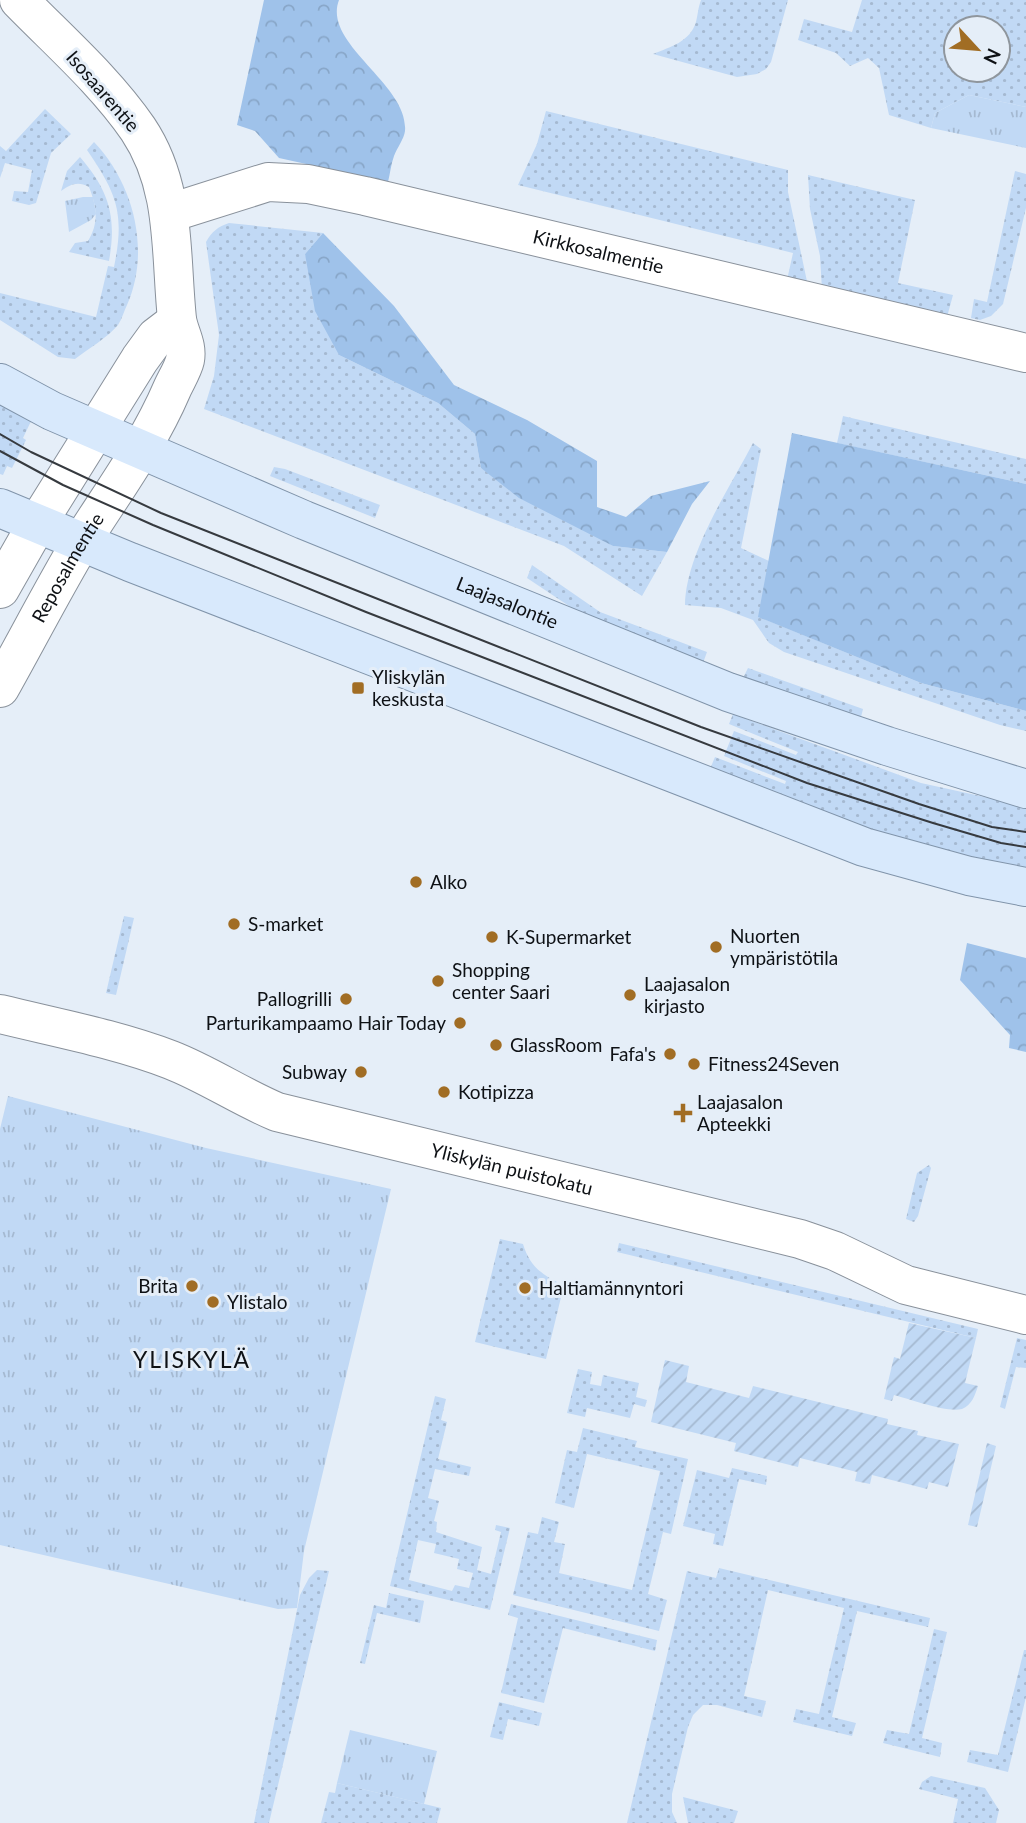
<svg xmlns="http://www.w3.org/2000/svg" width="1026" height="1823" viewBox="0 0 1026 1823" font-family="Lato,sans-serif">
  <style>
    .grass { fill: url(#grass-dots); fill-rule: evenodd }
    .forest { fill: url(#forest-crowns) }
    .park { fill: url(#park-tufts) }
    .garden { fill: url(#garden-furrows) }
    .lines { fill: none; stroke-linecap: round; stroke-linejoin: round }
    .minor-casing { stroke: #89919b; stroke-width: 40 }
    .major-casing { stroke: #8094aa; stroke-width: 40 }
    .minor { stroke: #fff; stroke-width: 38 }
    .major { stroke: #d8e9fc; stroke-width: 38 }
    .tram { stroke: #363a3f; stroke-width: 2 }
    .poi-dot { fill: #a16d24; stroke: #e5eef8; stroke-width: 2.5 }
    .labels { text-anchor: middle; stroke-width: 6; stroke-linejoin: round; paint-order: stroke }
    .street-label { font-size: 19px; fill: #0e1115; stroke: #e5eef8 }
    .poi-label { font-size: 19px; fill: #0e1115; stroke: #e5eef8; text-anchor: start }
    .quarter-label { font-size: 23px; letter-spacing: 2px; fill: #0e1115; stroke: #e5eef8 }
  </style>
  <defs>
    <pattern id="grass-dots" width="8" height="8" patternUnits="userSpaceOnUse" patternTransform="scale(1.75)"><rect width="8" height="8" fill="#c1d9f5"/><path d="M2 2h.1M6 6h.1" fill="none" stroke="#a5b9d1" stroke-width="1.8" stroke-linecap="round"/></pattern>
    <pattern id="forest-crowns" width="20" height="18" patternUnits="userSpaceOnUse" patternTransform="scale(1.75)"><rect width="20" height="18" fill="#9fc2ea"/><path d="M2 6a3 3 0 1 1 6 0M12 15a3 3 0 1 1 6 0" fill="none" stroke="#88a6c8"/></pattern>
    <pattern id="park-tufts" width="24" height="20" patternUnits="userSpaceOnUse" patternTransform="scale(1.75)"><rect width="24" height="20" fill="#c1d9f5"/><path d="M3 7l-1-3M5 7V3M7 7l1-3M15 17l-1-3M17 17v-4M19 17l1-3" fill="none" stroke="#a5b9d1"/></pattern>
    <pattern id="garden-furrows" width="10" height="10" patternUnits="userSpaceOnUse" patternTransform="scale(1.75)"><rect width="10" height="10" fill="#c1d9f5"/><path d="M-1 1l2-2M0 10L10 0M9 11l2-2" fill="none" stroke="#a5b9d1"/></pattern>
  </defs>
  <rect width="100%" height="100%" fill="#e5eef8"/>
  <path class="grass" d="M701,0H788L771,62L766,69L757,74L737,77L653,54C670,47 690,42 696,22C698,14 698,8 701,0Z
    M862,0H1026V107L969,95L935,113L931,128L889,115L879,68L868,58L850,66L836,53L798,40L804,19L852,32ZM956,28H998V70H956Z
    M45,109L71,134L51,153L36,203L29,205L12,201L14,191L28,192L32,170L5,163L0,178V146L6,151Z
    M546,111L788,170V192L808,286L787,280L793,253L518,185L537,144Z
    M94,142C134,184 151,251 127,305C124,311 122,319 118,325C107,338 88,349 75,359L58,357L0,320V293L96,317L108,266L114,267C125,213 117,194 87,150Z
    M80,157C109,191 117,216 109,261L69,252L75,243L88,241C99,223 97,207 89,187C78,181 71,184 61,191L67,171Z
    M1015,171L1026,174V208L1003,304L991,316L980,320L971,318L974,299L987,302Z
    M808,175L915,200L898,283L953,295L947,317L822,290L820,256L810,209Z
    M229,223L323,233L305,254L339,355L438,403L475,434L481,468L613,546L667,552L642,596L564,546L204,409L214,376L219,335L206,242C212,231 218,227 229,223Z
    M0,401L33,417L23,438L26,440L12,468L7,466L3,475L0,474Z
    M843,416L1026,459V484L837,443Z
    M753,443L761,449L741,548L769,561L759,617L921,683L1026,711V731L1000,725L784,652L769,643L753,620L721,608L685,605C686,553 729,489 753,443Z
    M274,467L285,469L380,505L375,518L270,476Z
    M532,565L600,612L707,652L703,663L584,616L527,578Z
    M748,668L863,709L861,717L833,716L742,680Z
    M733,714L921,783L1026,806V869L960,855L870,830L710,769L715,757L785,784L786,781L724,756L734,731L796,755L798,752L729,724Z
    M124,916L134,918L116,995L106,993Z
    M929,1165L931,1168L918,1216L914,1222L906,1219L917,1173Z
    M500,1239L523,1244C530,1267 543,1276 564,1285L546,1359L475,1342Z
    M619,1243L978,1329L976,1338L617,1252Z
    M1017,1338L1026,1340V1368L1016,1367L1005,1409L1000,1407Z
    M578,1369L592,1372L590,1384L601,1386L603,1375L639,1383L636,1397L647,1400L645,1407L634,1404L630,1418L587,1408L585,1417L567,1413Z
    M435,1396L446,1399L441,1420L447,1422L438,1459L471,1467L469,1476L435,1469L428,1498L439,1501L434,1521L437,1522L436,1532L482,1547L477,1570L491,1574L501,1532L495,1530L496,1525L510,1528L490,1610L390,1586ZM418,1540L436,1544L434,1553L459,1559L457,1569L473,1573L469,1588L455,1585L452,1591L409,1580Z
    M583,1428L637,1441L635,1447L688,1459L671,1534L663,1532L648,1594L667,1600L659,1631L513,1595L528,1532L538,1534L542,1517L559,1522L554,1542L565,1544L559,1573L632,1590L660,1471L587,1454L574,1508L555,1503L567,1450L577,1452Z
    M732,1468L767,1476L766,1485L739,1479L723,1546L713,1544L715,1534L683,1526L697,1470L729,1478Z
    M719,1568L930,1618L928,1627L857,1611L832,1717L856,1723L852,1736L793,1722L796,1709L819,1714L844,1608L768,1590L744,1696L766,1701L762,1717L717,1705H703L693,1715L688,1727L672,1794V1812L677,1823H627L687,1571L716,1578Z
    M317,1570L329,1571L269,1823H254L300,1595L309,1578Z
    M389,1593L424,1601L420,1623L377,1613L365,1664L360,1663L374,1605L386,1608Z
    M511,1604L657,1640L655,1651L563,1628L544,1703L501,1693L518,1618L508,1615Z
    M934,1629L947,1632L922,1738L942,1743L940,1757L883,1743L887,1730L909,1734Z
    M1024,1650H1026V1697L1008,1772L967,1762L970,1750L998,1755Z
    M499,1702L542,1713L539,1726L508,1719L503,1740L490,1737Z
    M931,1776L985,1788L999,1810L996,1823H953L958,1799L919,1789L922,1782Z
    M337,1783L441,1808L437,1823H321L329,1792L335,1793Z
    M683,1797L738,1811L734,1823H688Z"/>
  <path class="forest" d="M264,0H339C322,44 409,84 405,131C404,139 397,148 394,156C391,164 390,174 388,182L279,158L255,131L237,125Z
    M323,233L394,306L454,385L527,420L597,461V507L626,517L651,496L710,481L692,504L667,552L613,546L519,498L481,468L475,434L438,403L339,355L315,311L305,254Z
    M792,433L1026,484V711L921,683L758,617Z
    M967,943L1026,958V1052L1009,1048L1010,1035L960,980Z"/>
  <path class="park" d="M969,95L1026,107V148L931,128L935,113Z
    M83,197H93L96,214L91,220L69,232L65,201Z
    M8,1096L206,1148L391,1189L304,1551L297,1608L278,1609L0,1545V1129Z
    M350,1730L437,1751L424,1804L337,1783Z"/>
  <path class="garden" d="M909,1323L976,1338L965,1383L978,1386C975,1395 972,1405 962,1409C947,1413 910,1399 894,1395L892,1401L884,1399L894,1357L900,1359Z
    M665,1360L689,1366L686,1382L749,1398L753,1386L888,1419L887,1424L918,1431L917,1435L959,1444L948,1487L929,1482L927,1489L872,1475L870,1484L855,1481L857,1472L800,1458L798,1467L734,1451L736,1443L651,1422Z
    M987,1443L996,1446L977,1527L968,1525Z"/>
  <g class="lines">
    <defs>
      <g id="minor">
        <path id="s1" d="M170,213L268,182L308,184L365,196L1026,353"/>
        <path d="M0,589L37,524L140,359L156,337L177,321"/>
        <path id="s2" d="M0,688C27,640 52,591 80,544C112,493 148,445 172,389C176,380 183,369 185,360C188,345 179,333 177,319C170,253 177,187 138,129C105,81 59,41 19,0"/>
        <path id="s3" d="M0,1014C57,1028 116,1039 171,1060C207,1074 241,1097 277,1112L800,1239L835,1251L906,1285L1026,1315"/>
      </g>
      <g id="major">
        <path id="s4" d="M0,383L52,411L304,520L728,692L887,746L1026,789"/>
        <path d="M0,508L130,562L864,847L969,876L1026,887"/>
      </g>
    </defs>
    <use href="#minor" class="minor-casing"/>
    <use href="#major" class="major-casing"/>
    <use href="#minor" class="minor"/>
    <use href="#major" class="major"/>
    <path class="tram" d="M0,434L31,452L161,513L701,727L919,804L992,827L1026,832
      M0,451L63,485L153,525L366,612L807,783L933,823L1001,843L1026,847"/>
  </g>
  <g class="poi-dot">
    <rect x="351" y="681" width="14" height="14" rx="3.5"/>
    <circle cx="416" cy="882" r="7"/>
    <circle cx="234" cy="924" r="7"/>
    <circle cx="492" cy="937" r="7"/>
    <circle cx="716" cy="947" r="7"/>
    <circle cx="438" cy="981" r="7"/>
    <circle cx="630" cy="995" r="7"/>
    <circle cx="346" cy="999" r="7"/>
    <circle cx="460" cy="1023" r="7"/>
    <circle cx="496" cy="1045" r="7"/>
    <circle cx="670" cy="1054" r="7"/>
    <circle cx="694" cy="1064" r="7"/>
    <circle cx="361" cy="1072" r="7"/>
    <circle cx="444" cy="1092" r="7"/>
    <path d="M679.5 1102.5h7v7h7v7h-7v7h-7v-7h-7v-7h7z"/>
    <circle cx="192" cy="1286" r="7"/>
    <circle cx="525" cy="1288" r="7"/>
    <circle cx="213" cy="1302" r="7"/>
  </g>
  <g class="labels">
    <g class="street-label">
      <text transform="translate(103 91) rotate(49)" y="7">Isosaarentie</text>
      <text dy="7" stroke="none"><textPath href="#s1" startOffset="441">Kirkkosalmentie</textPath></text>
      <text dy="7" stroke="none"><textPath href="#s2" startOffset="138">Reposalmentie</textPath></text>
      <text dy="7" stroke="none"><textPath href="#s4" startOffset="553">Laajasalontie</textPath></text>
      <text dy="7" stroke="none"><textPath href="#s3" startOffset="537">Yliskylän puistokatu</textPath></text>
    </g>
    <g class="poi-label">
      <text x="372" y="684">Yliskylän<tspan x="372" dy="22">keskusta</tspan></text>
      <text x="430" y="889">Alko</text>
      <text x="248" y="931">S-market</text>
      <text x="730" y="943">Nuorten<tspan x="730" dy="22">ympäristötila</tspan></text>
      <text x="506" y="944">K-Supermarket</text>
      <text x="452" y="977">Shopping<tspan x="452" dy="22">center Saari</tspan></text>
      <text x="644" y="991">Laajasalon<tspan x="644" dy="22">kirjasto</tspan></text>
      <text x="332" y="1006" text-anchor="end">Pallogrilli</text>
      <text x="446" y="1030" text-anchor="end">Parturikampaamo Hair Today</text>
      <text x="510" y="1052">GlassRoom</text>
      <text x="656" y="1061" text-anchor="end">Fafa's</text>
      <text x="708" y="1071">Fitness24Seven</text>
      <text x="347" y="1079" text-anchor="end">Subway</text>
      <text x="458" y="1099">Kotipizza</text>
      <text x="697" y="1109">Laajasalon<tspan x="697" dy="22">Apteekki</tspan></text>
      <text x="178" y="1293" text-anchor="end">Brita</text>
      <text x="539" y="1295">Haltiamännyntori</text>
      <text x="227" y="1309">Ylistalo</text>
    </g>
    <g class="quarter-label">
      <text x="192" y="1368">YLISKYLÄ</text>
    </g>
  </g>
  <g transform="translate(977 49) rotate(116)"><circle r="33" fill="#e5eef8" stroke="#8f969d" stroke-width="2"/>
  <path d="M0-5L12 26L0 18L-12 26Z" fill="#a16d24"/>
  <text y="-10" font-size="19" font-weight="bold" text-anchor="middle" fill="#0e1115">N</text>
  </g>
</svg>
